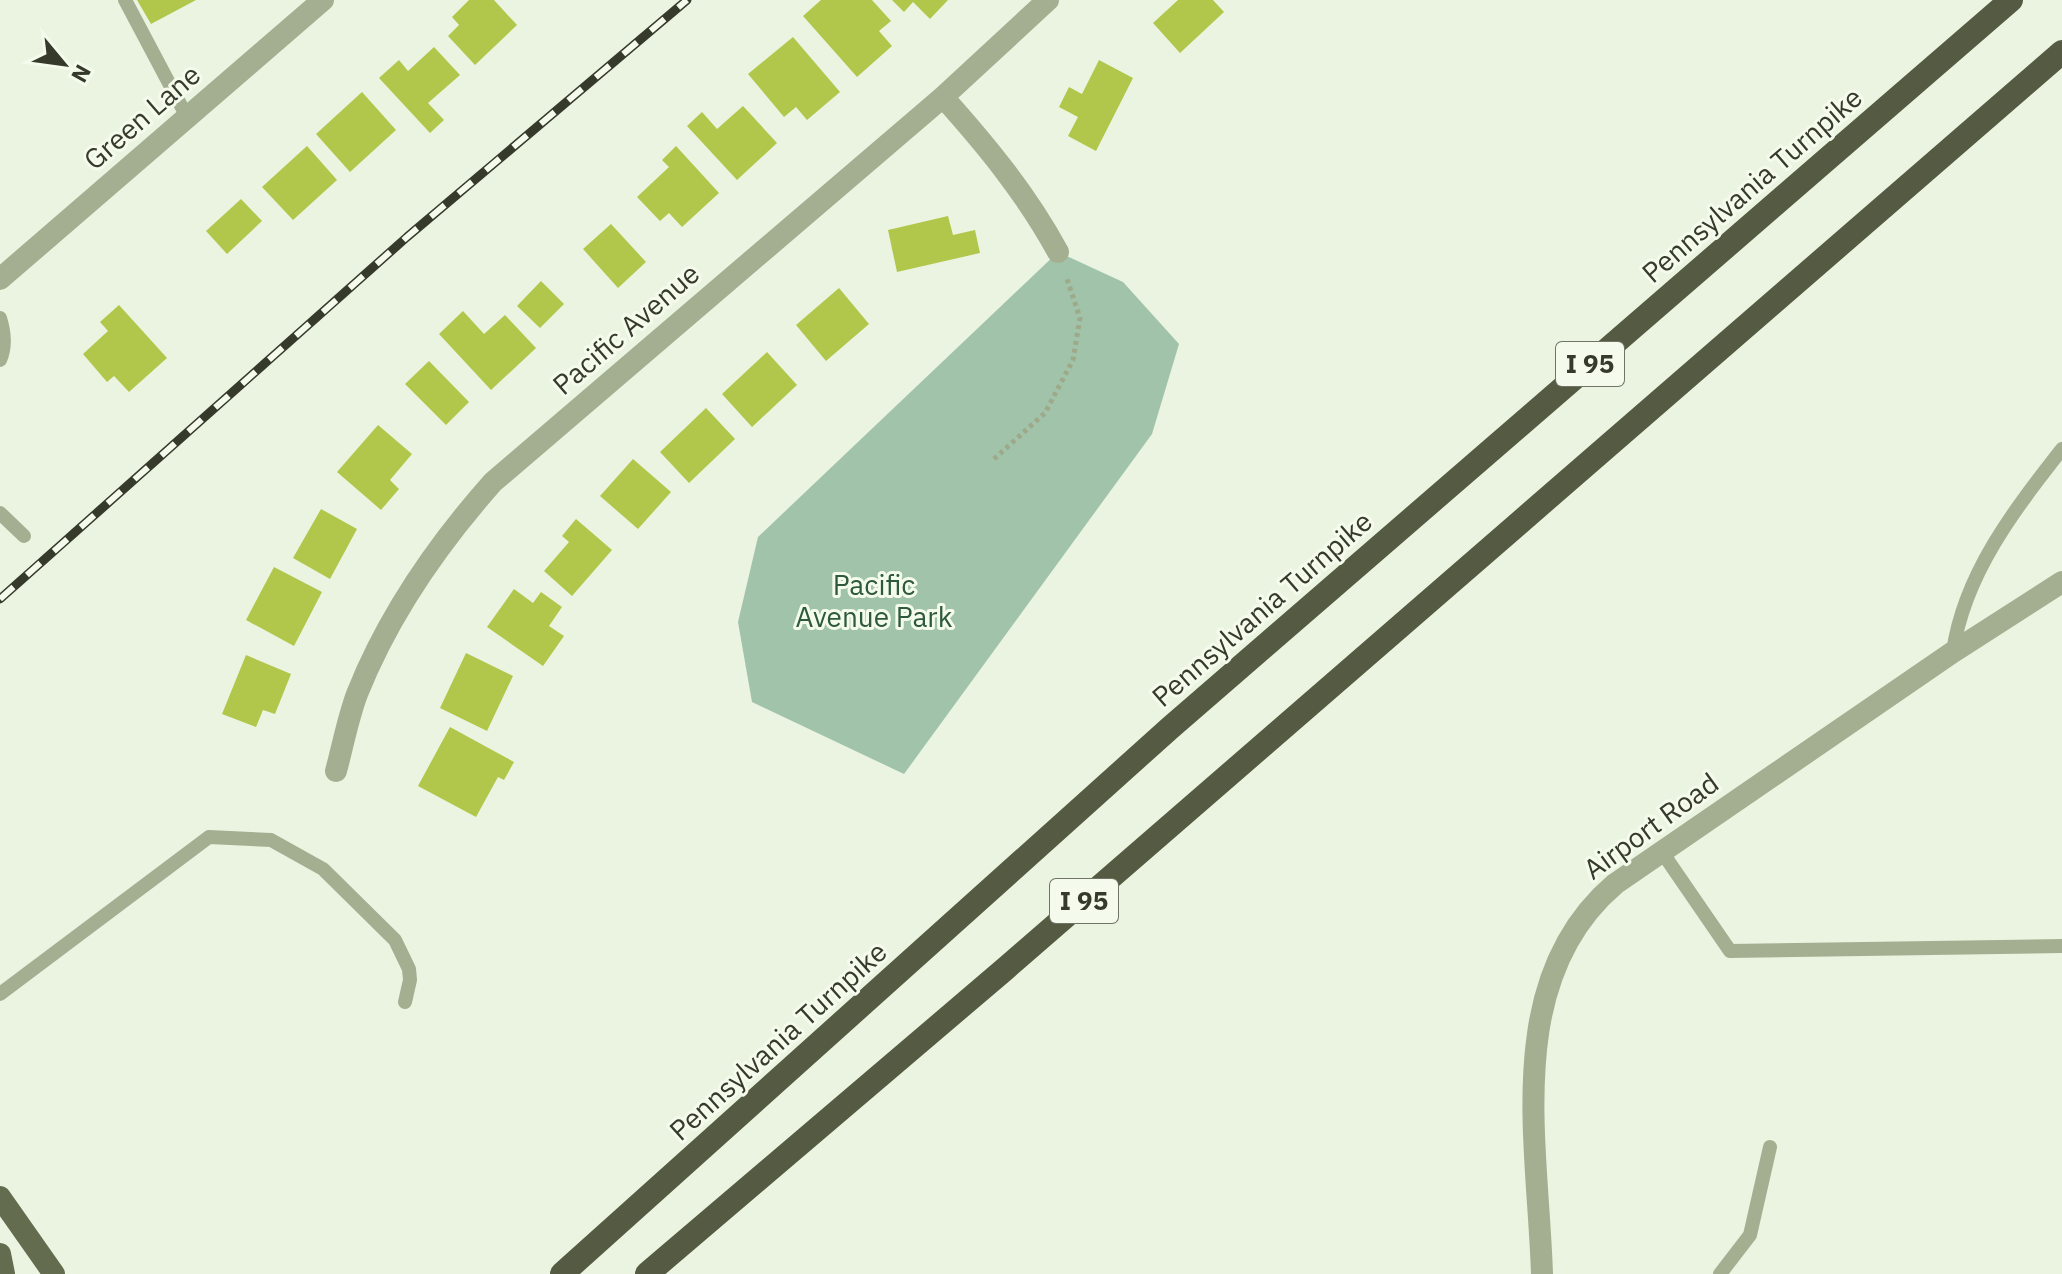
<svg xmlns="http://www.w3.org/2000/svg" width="2062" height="1274" viewBox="0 0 2062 1274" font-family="'IBM Plex Sans',sans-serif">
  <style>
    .green { fill: #a0c3a9 }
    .building { fill: #b1c74b }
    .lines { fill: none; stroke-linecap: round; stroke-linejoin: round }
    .path { stroke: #9ea989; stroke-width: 5; stroke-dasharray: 4 4; stroke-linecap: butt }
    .service { stroke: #a4af92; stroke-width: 14 }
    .minor { stroke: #a4af92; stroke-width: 22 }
    .tertiary { stroke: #a4af92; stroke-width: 22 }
    .trunk { stroke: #646c4f; stroke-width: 22 }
    .motorway { stroke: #555b42; stroke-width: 24 }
    .rail-casing { stroke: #363a2b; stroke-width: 9 }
    .rail { stroke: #f4fbed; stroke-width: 6; stroke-dasharray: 18; stroke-linecap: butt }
    .labels { text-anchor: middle; stroke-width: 6; stroke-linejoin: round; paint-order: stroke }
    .shield { fill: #f4fbed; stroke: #6f7465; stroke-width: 2 }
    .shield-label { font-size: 26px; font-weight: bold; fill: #363a2b }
    .street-label { font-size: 28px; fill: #363a2b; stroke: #f4fbed }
    .park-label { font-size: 28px; fill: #2e593b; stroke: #f4fbed }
  </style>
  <rect width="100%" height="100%" fill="#ebf4e0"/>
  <path class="green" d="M1058,252L1123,282L1179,344L1152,434L904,774L752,702L738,622L758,537Z"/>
  <path class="building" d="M137,0H196L151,24Z
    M469,0H494L517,25L475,65L448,36L459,25L452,17Z
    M821,0H872L891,21L879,31L892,46L857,77L803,16Z
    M892,0H948L930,19L913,2L904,12Z
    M1178,0H1213L1224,12L1180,53L1153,23Z
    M793,37L840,92L807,120L796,107L784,117L748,74Z
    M434,47L460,75L428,103L444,120L430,133L379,78L399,60L408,71Z
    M1099,60L1133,78L1096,151L1068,136L1078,117L1059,107L1069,87L1082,94Z
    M362,92L396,130L350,172L316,134Z
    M743,106L777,143L737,180L687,126L702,112L717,129Z
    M307,146L337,180L293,220L262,187Z
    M676,146L719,193L682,227L669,213L660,221L637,197L669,167L662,160Z
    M241,199L262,221L227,254L206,231Z
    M948,216L953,235L975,230L980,253L897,272L888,230Z
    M611,224L646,262L618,288L583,249Z
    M541,281L564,304L540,328L517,306Z
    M839,288L869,324L826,361L796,325Z
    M119,305L167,358L129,392L114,376L107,382L83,354L108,331L100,322Z
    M463,311L484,334L505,315L536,348L491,390L439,334Z
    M767,352L797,385L752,427L722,394Z
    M429,361L469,402L446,425L405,384Z
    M706,408L735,439L689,483L660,452Z
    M378,425L412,454L390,480L399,489L381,510L337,472Z
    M633,459L671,492L638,529L600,496Z
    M321,509L357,529L330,579L293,558Z
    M576,519L612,550L572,596L544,571L569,542L562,536Z
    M274,567L322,592L294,646L246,620Z
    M514,589L533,603L541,592L562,607L549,626L564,636L543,666L487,627Z
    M466,653L513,676L487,731L440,708Z
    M246,655L291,674L275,714L263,710L256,727L222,714Z
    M450,727L514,762L504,780L498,777L476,817L418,786Z"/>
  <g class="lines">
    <path class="path" d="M994,459L1045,413L1073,360L1080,318L1066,276"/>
    <path class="service" d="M125,0L187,117
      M0,318C4,331 6,347 0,360
      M0,513L24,536
      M1953,652C1964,574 2015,509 2062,449
      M1662,852L1730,951L2062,946
      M0,994L209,837L271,840L323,869L395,940L409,969L410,980L405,1002
      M1720,1274L1750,1235L1770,1147"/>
    <path class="minor" d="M943,97C987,146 1027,195 1058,252
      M336,771C343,745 348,718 357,694C388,616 438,544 493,482L943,97L1048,0"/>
    <path class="tertiary" d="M0,279L323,0
      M1542,1274C1538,1143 1502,980 1615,884L1953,652L2062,582"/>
    <path class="trunk" d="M0,1197L54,1274
      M0,1254L4,1274"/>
    <path class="motorway" d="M562,1274L1170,728L2011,0
      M647,1274L1005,969L2062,52"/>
    <defs>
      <path id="rail" d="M0,599L407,237L687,0"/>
    </defs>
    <use href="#rail" class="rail-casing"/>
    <use href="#rail" class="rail"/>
  </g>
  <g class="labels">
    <g class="shield">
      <rect x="1556" y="342" width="68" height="44" rx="6"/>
      <rect x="1050" y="879" width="68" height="44" rx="6"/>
    </g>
    <g class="shield-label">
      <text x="1590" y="373">I 95</text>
      <text x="1084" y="910">I 95</text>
    </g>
    <g class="street-label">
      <text transform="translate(142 117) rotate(-41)" y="10">Green Lane</text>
      <text transform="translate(1752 185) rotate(-41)" y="10">Pennsylvania Turnpike</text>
      <text transform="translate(626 329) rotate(-41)" y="10">Pacific Avenue</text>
      <text transform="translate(1262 609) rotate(-41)" y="10">Pennsylvania Turnpike</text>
      <text transform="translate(1651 826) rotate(-36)" y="10">Airport Road</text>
      <text transform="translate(778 1041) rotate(-42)" y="10">Pennsylvania Turnpike</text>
    </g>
    <g class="park-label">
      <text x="874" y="595">Pacific<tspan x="874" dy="32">Avenue Park</tspan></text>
    </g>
  </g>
  <g transform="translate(64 64) rotate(119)" stroke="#f4fbed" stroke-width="6" paint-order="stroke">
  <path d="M0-6L14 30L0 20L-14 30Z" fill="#363a2b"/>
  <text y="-12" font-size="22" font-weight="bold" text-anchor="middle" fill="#363a2b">N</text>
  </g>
</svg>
